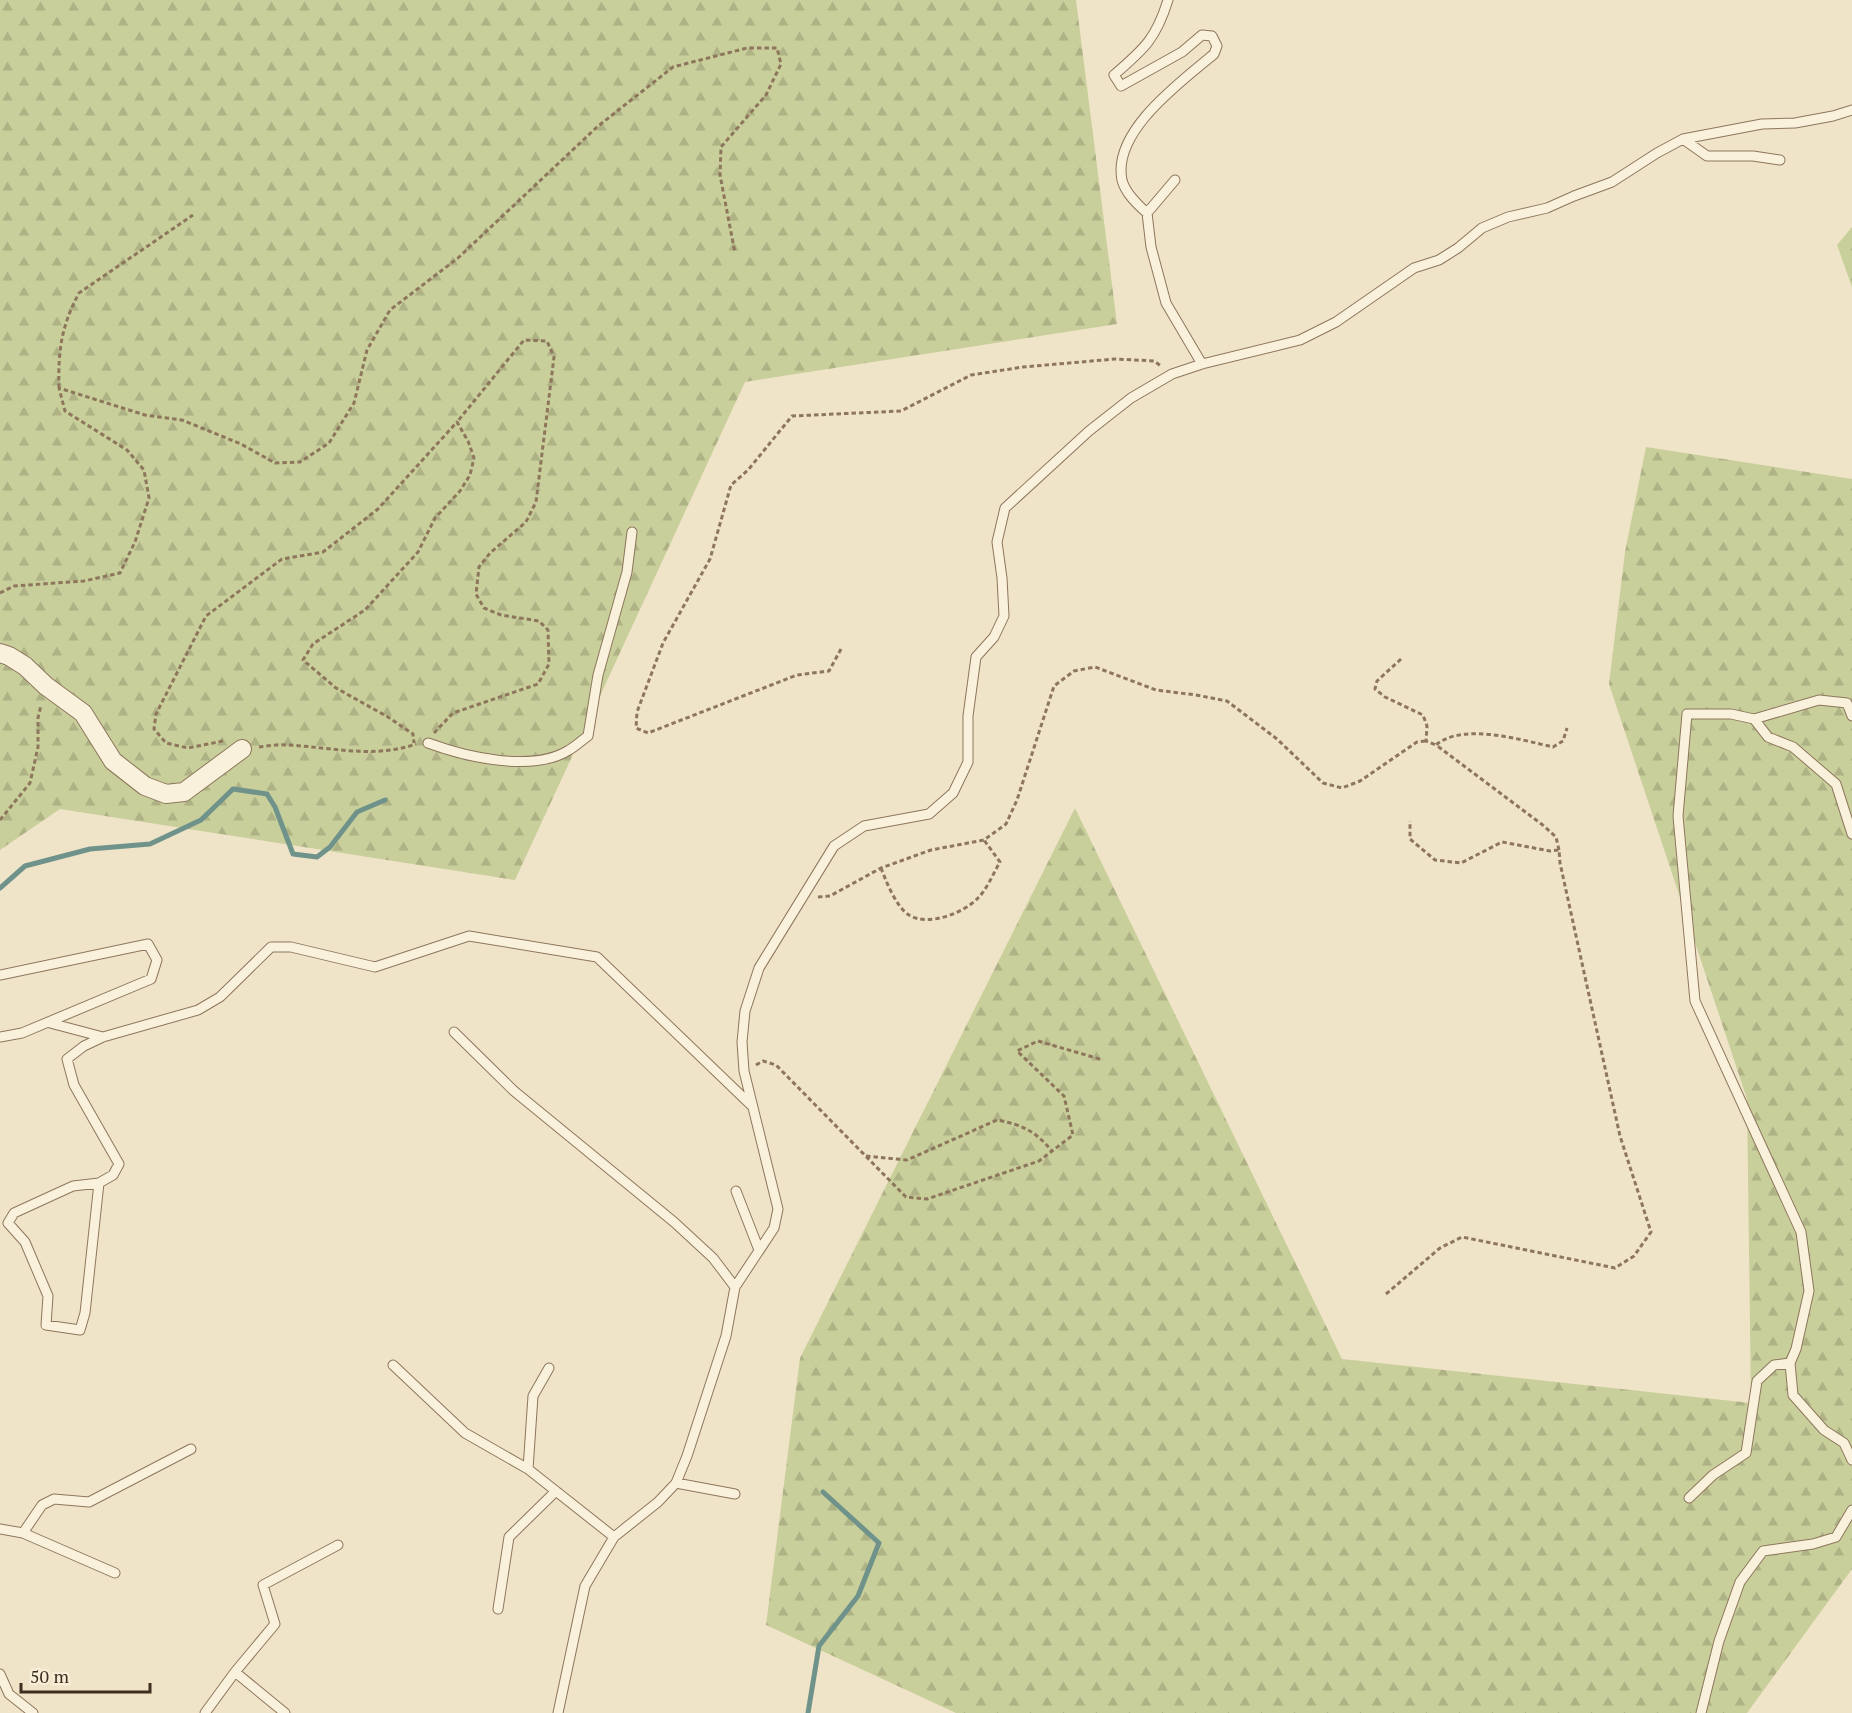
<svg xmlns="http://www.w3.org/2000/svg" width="1852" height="1713" viewBox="0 0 1852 1713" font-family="'PT Serif',serif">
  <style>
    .forest { fill: url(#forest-firs) }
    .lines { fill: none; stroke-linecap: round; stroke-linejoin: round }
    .stream { stroke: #6f938a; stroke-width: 5 }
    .lane-casing { stroke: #8d765c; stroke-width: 11 }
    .street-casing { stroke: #8d765c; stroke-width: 20 }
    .path { stroke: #8d765c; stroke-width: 3; stroke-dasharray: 4.5 3; stroke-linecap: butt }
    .lane { stroke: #faf1dc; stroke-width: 9 }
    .street { stroke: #faf1dc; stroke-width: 18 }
  </style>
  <defs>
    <pattern id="forest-firs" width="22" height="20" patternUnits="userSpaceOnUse" patternTransform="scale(1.5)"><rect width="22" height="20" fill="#c9cf9b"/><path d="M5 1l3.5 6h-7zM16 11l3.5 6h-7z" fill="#aeb285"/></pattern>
  </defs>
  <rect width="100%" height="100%" fill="#f0e4c8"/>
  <path class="forest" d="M0,0H1076L1117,324L745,382L515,880L60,809L0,850Z
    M1852,227V287L1837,245Z
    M1646,447L1852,479V1569L1747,1713H956L766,1625L800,1358L1075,808L1342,1359L1751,1403L1747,1099L1609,684L1625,552Z"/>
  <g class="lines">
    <path class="stream" d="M0,888L25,866L90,849L150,844L201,820L233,789L267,794L275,807L293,854L317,857L330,847L357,812L385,800
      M808,1713L819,1646L858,1596L879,1543L823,1492"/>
    <defs>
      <path id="lane" d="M1168,0C1156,39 1144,49 1114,75L1121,86L1182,52L1202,35L1212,36L1217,46L1214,54C1181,82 1112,131 1122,180C1125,193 1138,205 1147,213L1151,247L1166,303L1202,364
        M1683,139L1707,156H1753L1780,160
        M1147,213L1175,180
        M1754,719L1819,700L1847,703L1852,716
        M428,743C466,757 533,773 569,750C576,746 582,740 588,736L598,675L627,572L632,532
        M1852,834L1836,784L1793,747L1768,737L1754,719L1731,714H1687L1678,816L1695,1001L1801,1232L1809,1291L1796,1349L1790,1363L1793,1395L1824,1430L1844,1443L1852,1460
        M0,975L148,944L157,960L151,979L22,1033L0,1037
        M50,1023L103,1037
        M454,1032L514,1091L674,1222L713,1258L735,1287
        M99,1183L73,1186L14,1213L8,1223L25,1242L48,1296L46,1325L80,1330L85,1313L99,1183L113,1175L119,1164L74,1085L67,1059L84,1046L103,1037L198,1010L220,997L271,947H291L375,967L469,936L597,957L751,1105
        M736,1191L759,1250
        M393,1365L465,1433L528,1469L614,1537
        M528,1469L533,1396L549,1368
        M676,1483L735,1494
        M1689,1498L1713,1475L1746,1453L1757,1381L1774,1365L1790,1363
        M0,1529L23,1533L42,1505L54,1499L89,1502L191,1449
        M23,1533L115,1573
        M498,1609L509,1537L556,1491
        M235,1672L285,1713
        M0,1674L9,1694L33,1713
        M205,1713L235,1672L275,1624L263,1585L338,1545
        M558,1713L585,1586L614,1537L658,1502L676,1483L687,1456L726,1336L735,1287L774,1228L778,1209L744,1071L742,1042L745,1011L759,968L834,846L864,826L929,814L953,793L968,762V716L976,657L994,637L1004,616L1002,578L997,542L1005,508L1089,431L1131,398L1172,374L1202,364L1300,340L1336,322L1414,268L1439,260L1458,248L1482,228L1508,217L1547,208L1574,196L1612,182L1657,153L1683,139L1762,124L1795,123L1833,116L1852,110
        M1701,1713L1719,1641L1740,1582L1763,1551L1813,1544L1836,1537L1852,1510"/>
      <path id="street" d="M0,653L9,656L25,666L46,686L83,713L113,761L145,786L166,794L184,792L242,749"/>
    </defs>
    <use href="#lane" class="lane-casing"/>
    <use href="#street" class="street-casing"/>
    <path class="path" d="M59,388C58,351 61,327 79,293L193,215
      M0,593L14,586L84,581L120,573L135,542L149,498L144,470L127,450L65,411L59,388L145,415L182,420L241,444L275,463L300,462L329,443L354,403L367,350L390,310L458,258L597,127L673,67L747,48H777L781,64L766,95L721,147L720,175L735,253
      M841,649L829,671L797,675L648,733L636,728L637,712L663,643L710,559L731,485L748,470L792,416L901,411L971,375L1023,367L1115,359L1154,361L1161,366
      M1401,659L1377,681L1375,689L1385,697L1423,715L1427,726L1426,741L1436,745
      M434,733L453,713L538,684L549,664L548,630L539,621L501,615L484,608L476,594L479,567L490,553L526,522L536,502L554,357L547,341L524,340L457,422
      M223,741L188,748L166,743L154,729L156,714L206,616L282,559L323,552L378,509L457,422L468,441L474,458L470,475L460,491L435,518L418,552L365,610L313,644L303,660L336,688L388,717L413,734L414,743
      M259,747C268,746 278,744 287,745C331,747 373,759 416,744
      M0,820L30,783L38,747V718L41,705
      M1559,850L1556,837L1544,826L1436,745C1463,722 1521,740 1553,747L1563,741L1567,728
      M881,868C886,881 896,907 909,915C928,927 964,913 978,898C987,889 993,874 1000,862L984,840
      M818,897L830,896L881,868L931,850L984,840L1006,824L1017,800L1054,686L1074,671L1095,667L1156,690L1196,695L1227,701L1277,739L1323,783L1342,788L1360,781L1417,742L1426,741
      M756,1065L763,1061L776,1065L906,1197L927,1199L1039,1161L1073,1135L1064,1096L1017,1051L1038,1041L1103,1060
      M866,1156L907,1160L997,1120C1023,1125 1035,1131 1052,1151
      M1386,1294L1440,1248L1462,1237L1615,1268L1634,1256L1651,1232L1620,1136L1560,863L1559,850L1550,851L1502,842L1461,863L1435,860L1410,839V821"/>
    <use href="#lane" class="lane"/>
    <use href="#street" class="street"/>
  </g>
  <path d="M21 1683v9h129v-9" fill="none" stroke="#3d2e20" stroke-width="3"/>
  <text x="30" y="1683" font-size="18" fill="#3d2e20" stroke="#f7eed8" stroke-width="4.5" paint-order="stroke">50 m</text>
</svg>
